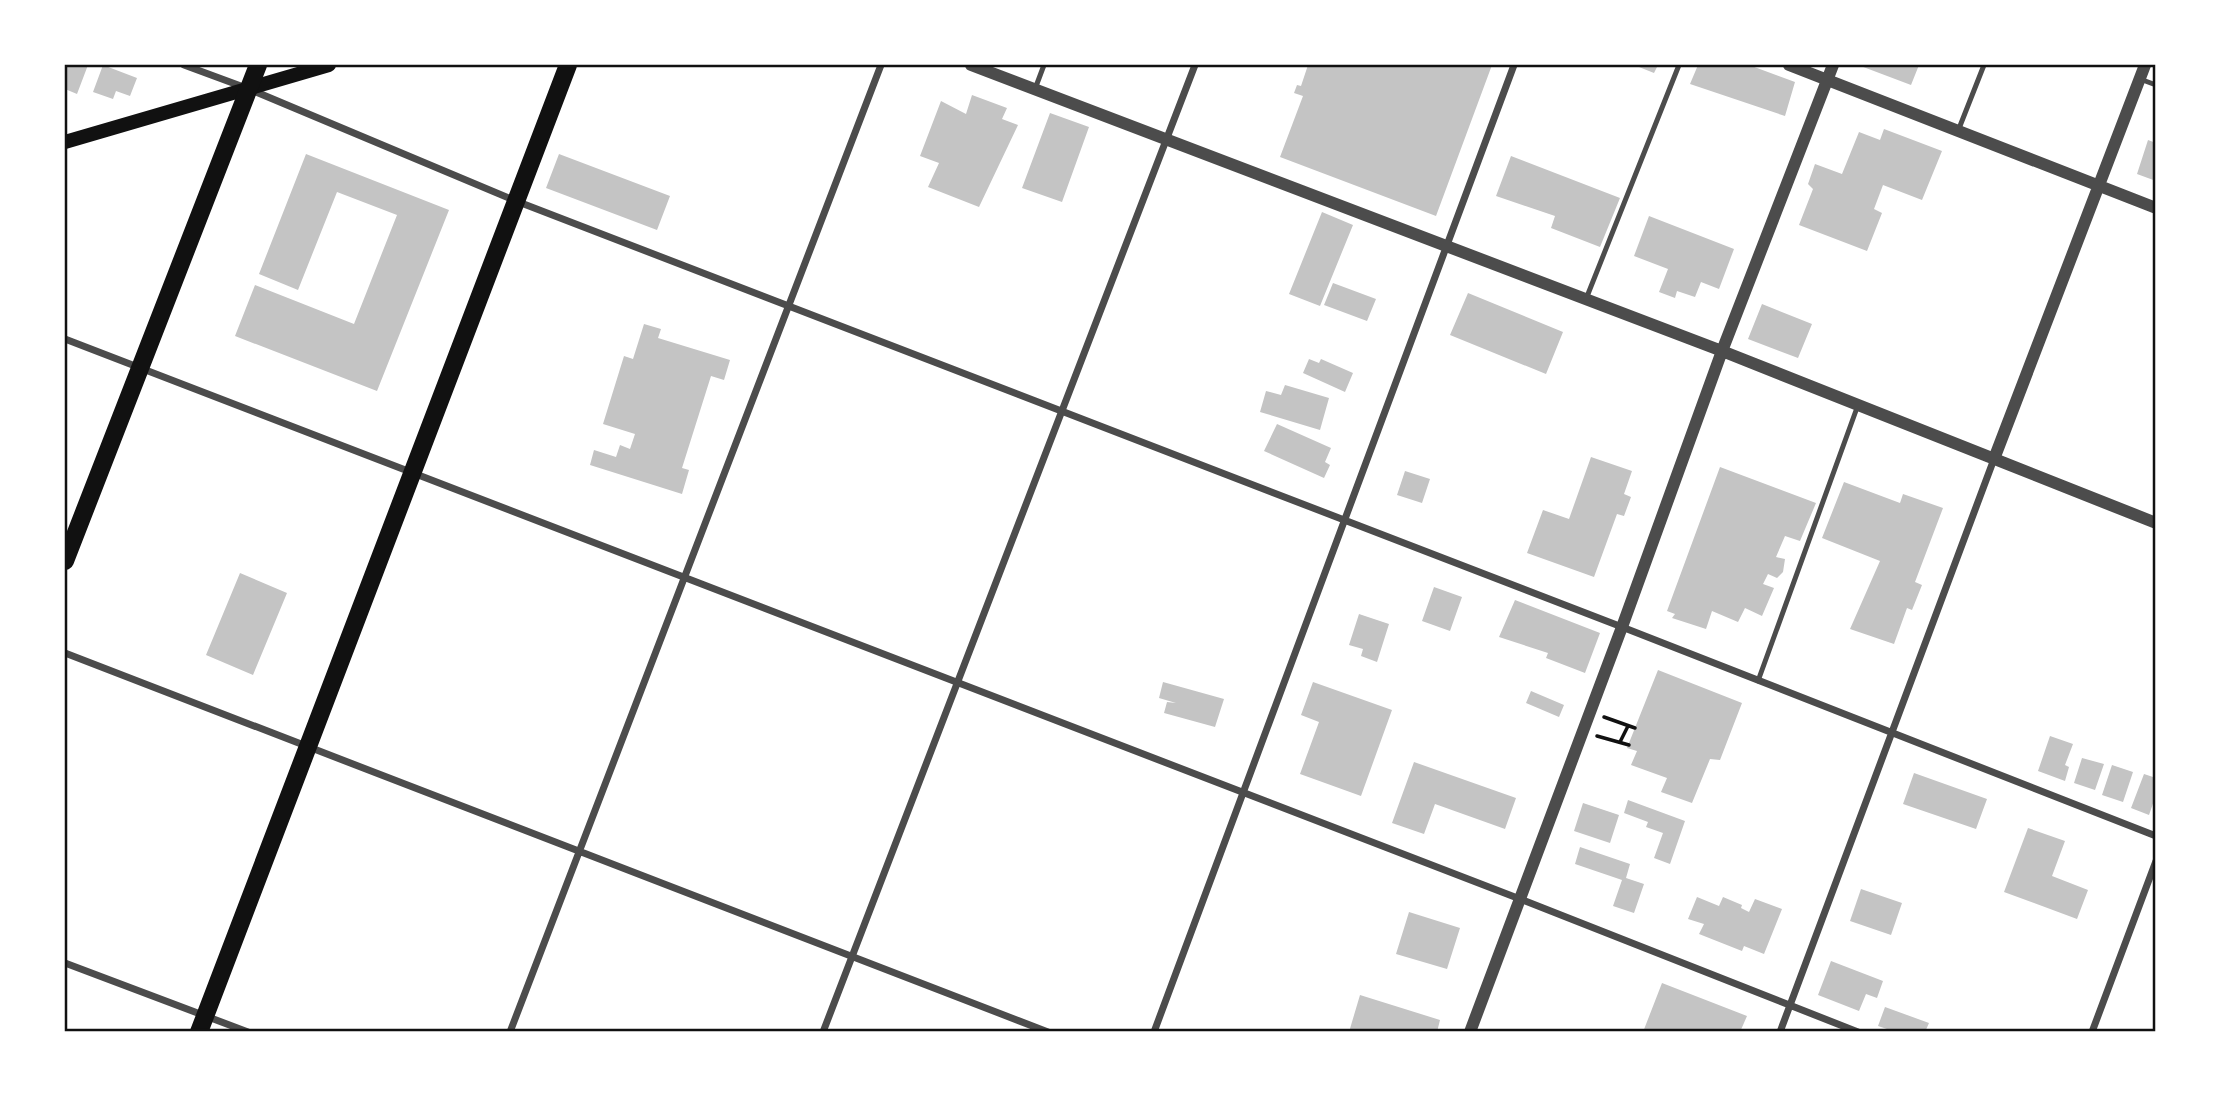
<svg xmlns="http://www.w3.org/2000/svg" width="2221" height="1097" viewBox="0 0 2221 1097" font-family="Ubuntu,sans-serif">
  <style>
    .building { fill: #c4c4c4 }
    .lines { fill: none; stroke-linecap: round; stroke-linejoin: round }
    .path { stroke: #111; stroke-width: 3.5 }
    .service { stroke: #4c4c4c; stroke-width: 5 }
    .minor { stroke: #4c4c4c; stroke-width: 7 }
    .tertiary { stroke: #4c4c4c; stroke-width: 12 }
    .secondary { stroke: #111; stroke-width: 14 }
    .primary { stroke: #111; stroke-width: 18 }
    .neatline { fill: none; stroke: #111; stroke-width: 2.5 }
  </style>
  <rect width="100%" height="100%" fill="#fff"/>
  <path class="building" d="M65,65H88L77,94L65,89Z
    M103,65L137,78L130,96L116,91L113,99L93,92Z
    M1308,65H1492L1436,216L1280,157L1303,96L1294,93L1297,85L1301,86Z
    M1634,65H1658L1654,73Z
    M1698,65H1749L1795,82L1785,116L1690,84Z
    M1858,65H1919L1911,85Z
    M972,95L1007,108L1002,119L1018,125L979,207L928,187L939,163L920,156L941,101L966,114Z
    M1050,113L1089,127L1062,202L1022,188Z
    M1884,129L1942,151L1922,200L1883,185L1874,209L1882,213L1867,251L1799,225L1813,189L1808,184L1815,164L1842,174L1859,132L1880,140Z
    M2148,140L2156,143V181L2137,174Z
    M306,154L449,210L377,391L235,336L255,285L354,324L397,215L337,192L298,290L259,274Z
    M559,154L670,196L657,230L546,188Z
    M1511,156L1620,198L1600,247L1551,228L1555,216L1496,196Z
    M1322,212L1353,225L1320,306L1289,294Z
    M1649,216L1734,249L1719,289L1701,282L1695,297L1677,291L1675,298L1659,292L1668,269L1634,256Z
    M1333,283L1376,299L1367,321L1324,305Z
    M1468,293L1563,332L1546,374L1450,335Z
    M1762,304L1812,324L1798,358L1748,339Z
    M644,324L661,329L658,338L730,360L724,380L711,376L682,468L689,470L682,494L590,465L594,450L616,457L620,445L630,449L635,434L603,424L624,356L633,359Z
    M1309,359L1319,363L1321,359L1353,373L1345,392L1303,373Z
    M1285,385L1329,398L1320,430L1260,412L1266,391L1281,395Z
    M1277,424L1331,448L1325,462L1330,465L1324,478L1264,451Z
    M1591,457L1632,471L1624,494L1631,497L1624,516L1617,514L1594,577L1527,553L1543,510L1569,519Z
    M1720,467L1816,503L1800,541L1785,536L1776,557L1785,559L1783,572L1777,578L1768,574L1763,584L1774,588L1762,616L1745,608L1738,622L1712,611L1706,629L1672,618L1675,614L1667,611Z
    M1405,471L1430,479L1422,503L1397,495Z
    M1844,482L1900,503L1903,494L1943,508L1915,582L1922,585L1912,610L1907,608L1894,644L1850,629L1880,561L1822,538Z
    M240,573L287,593L253,675L206,655Z
    M1434,587L1462,597L1450,631L1422,621Z
    M1515,600L1600,633L1585,673L1546,658L1548,653L1499,637Z
    M1359,614L1389,624L1377,662L1361,656L1363,649L1349,645Z
    M1658,670L1742,703L1720,760L1710,759L1692,803L1661,792L1667,778L1631,765L1637,751L1627,748Z
    M1163,682L1224,699L1215,727L1164,713L1167,702L1176,703L1159,698Z
    M1313,682L1392,710L1361,796L1300,774L1319,722L1301,715Z
    M1531,691L1564,705L1559,717L1526,703Z
    M2050,736L2073,744L2065,765L2069,767L2065,781L2038,771Z
    M2082,758L2104,764L2095,790L2074,783Z
    M1414,762L1516,798L1505,829L1435,804L1424,834L1392,823Z
    M2112,765L2133,772L2123,802L2102,795Z
    M1914,773L1987,799L1976,829L1903,804Z
    M2144,774L2156,778V795L2149,815L2131,808Z
    M1628,800L1685,821L1670,864L1654,858L1663,833L1646,827L1648,822L1624,813Z
    M1583,803L1619,815L1610,843L1574,831Z
    M2028,828L2065,841L2052,876L2088,890L2077,919L2004,892Z
    M1580,847L1630,864L1626,878L1644,884L1634,913L1613,906L1622,880L1575,864Z
    M1861,889L1902,903L1891,935L1850,921Z
    M1697,897L1719,906L1723,897L1742,905L1741,908L1749,912L1755,899L1782,909L1764,954L1744,946L1742,951L1699,934L1704,924L1688,919Z
    M1409,912L1460,928L1447,969L1396,954Z
    M1831,961L1883,981L1877,998L1866,994L1859,1011L1818,995Z
    M1662,983L1747,1016L1740,1032H1643Z
    M1360,995L1440,1020L1437,1032H1349Z
    M1885,1007L1929,1023L1925,1032H1896L1878,1026Z"/>
  <g class="lines">
    <path class="path" d="M1604,717L1635,728
      M1597,736L1629,745
      M1620,742L1628,726"/>
    <path class="service" d="M2140,79L2156,85
      M1035,89L1044,65
      M1958,131L1984,65
      M1586,299L1679,65
      M1758,681L1858,405"/>
    <path class="minor" d="M184,65L249,89L516,201L1622,627L2156,836
      M65,339L1520,899L1858,1032
      M65,653L1048,1032
      M65,963L248,1032
      M510,1032L881,65
      M823,1032L1195,65
      M1154,1032L1514,65
      M1780,1032L1994,459
      M2092,1032L2156,861"/>
    <path class="tertiary" d="M971,65L1722,351L2156,523
      M1789,65L2156,208
      M1994,459L2145,65
      M1470,1032L1622,627L1722,351L1833,65"/>
    <path class="secondary" d="M65,142L329,65"/>
    <path class="primary" d="M65,561L258,65
      M199,1032L568,65"/>
  </g>
  <rect width="2221" height="1097" fill="none" stroke="#ffffff" stroke-width="133"/>
  <rect x="66" y="66" width="2088" height="964" class="neatline"/>
</svg>
